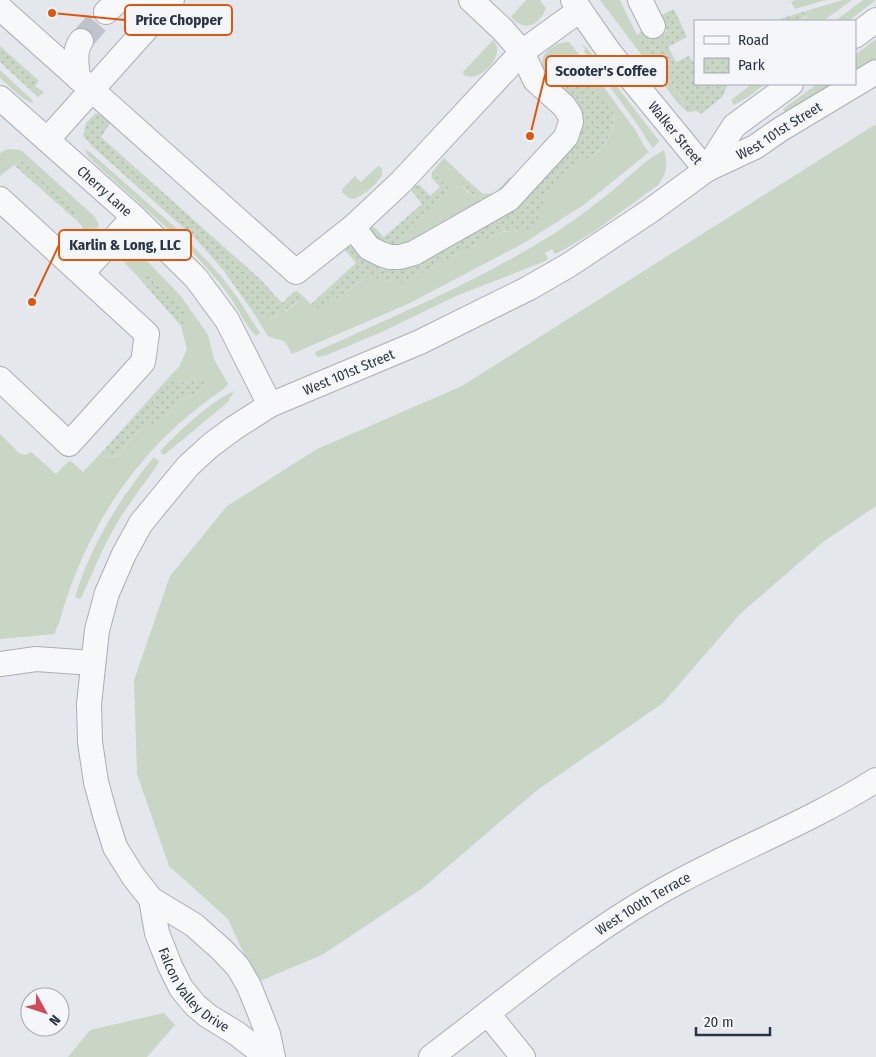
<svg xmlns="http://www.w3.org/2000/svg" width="876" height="1057" viewBox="0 0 876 1057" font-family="'Fira Sans Condensed',sans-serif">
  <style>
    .grass { fill: #c9d6c5 }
    .park { fill: url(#park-dots) }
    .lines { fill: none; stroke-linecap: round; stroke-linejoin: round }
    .minor-tunnel { stroke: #bfc3cb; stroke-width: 24; stroke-dasharray: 24 12; stroke-linecap: butt }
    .minor-casing { stroke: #a9aeb7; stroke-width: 26 }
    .minor { stroke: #f7f8fa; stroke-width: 24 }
    .labels { text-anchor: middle; stroke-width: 4.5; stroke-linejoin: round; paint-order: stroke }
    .street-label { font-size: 14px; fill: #2b3445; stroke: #f4f6f9 }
    .leader { fill: none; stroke: #df570f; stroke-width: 2 }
    .callout-dot { fill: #df570f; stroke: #f4f6f9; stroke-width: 2 }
    .callout { fill: #f4f6f9; stroke: #df570f; stroke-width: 2 }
    .callout-label { font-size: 15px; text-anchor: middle; font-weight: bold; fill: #2b3445 }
  </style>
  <defs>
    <pattern id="park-dots" width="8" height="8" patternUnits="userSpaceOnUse" patternTransform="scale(1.25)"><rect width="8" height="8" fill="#c9d6c5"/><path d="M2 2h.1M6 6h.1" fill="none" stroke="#adb8ab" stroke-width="1.8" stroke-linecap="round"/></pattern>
  </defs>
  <rect width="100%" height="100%" fill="#e4e7ec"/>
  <path class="grass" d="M526,0H540L546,8C540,25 525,33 511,17Z
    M600,0H620C629,19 638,38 650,56C661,73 682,91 687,112L677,102Z
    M795,0H826L795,9L791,2Z
    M843,0H852L823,21H792L806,18L808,15L809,10Z
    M863,0H876L848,21H835Z
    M876,39V62L855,75V55Z
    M493,40C508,54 479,84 464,75L463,72Z
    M569,42L582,58L563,70L551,73L545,78C544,74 542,70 542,66C541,51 556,42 569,42Z
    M581,44L588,49L659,141L653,148C647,141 643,132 637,124L584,51L585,49Z
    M586,63L636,131L644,146L649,152L585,204L524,243L410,303L292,354C283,335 283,343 268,336L253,312C257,314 262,318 268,318C279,319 295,304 304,297L315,308H324L364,279L368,277L398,283H402L495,235C502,232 508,230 516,232L542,214L544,195C554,185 567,170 578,163C581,161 585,160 589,158C604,149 613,135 614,117L590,82L577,69Z
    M0,70L30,98L33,101L32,103L21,97L0,78Z
    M752,84H765L748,97L734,105L731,100Z
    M817,84H840L787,116L783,109Z
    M876,124V506L823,542L740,614L663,703L536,791L424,887L322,955L260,981L248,963L228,919L169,866L137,774L134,680L170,576L227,506L317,449L462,386Z
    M84,148L91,153L177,229L174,232L168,229L97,165L88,156Z
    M9,149L19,150L22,151L95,217L99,225L96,231L100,234C93,242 81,251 73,240V238L83,227L76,220L77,218L73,205L23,162L19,161L0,176V153L3,151Z
    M664,150C668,164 667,174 658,185L595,231L565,249L555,254L552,249L545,253L548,259L543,262L456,296L384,331L327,355L317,357L315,352C399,314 484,279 561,229C579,217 596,204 613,190C629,177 645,160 664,150Z
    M444,158L466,179L463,183V187L468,192L483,200L407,246L392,248C412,228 429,207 449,188L433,171Z
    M378,166L380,167L382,169V175C376,185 361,199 350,199L342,192V189L355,176L361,182Z
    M182,234L221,276L237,297L260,333L256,336C244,323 238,308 228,294C214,275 198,258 182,241L180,237Z
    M131,255L139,257L146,260L179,294L200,323L208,335L214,359L228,384L226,387C205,402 185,417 167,435C114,487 82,546 61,616C60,623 56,628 55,634L0,639V434L19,453L25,455L31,452L56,474L69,461L72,462L83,472L102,452C106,455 110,458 116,456C122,454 124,447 128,442C131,438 136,434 139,431C145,426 154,426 160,421C169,416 174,405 182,399C192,393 202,397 204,381L199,378C183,385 185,386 171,375L179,367L187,349L181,326L184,322L142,275L139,278L122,260Z
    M234,391L228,402L222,407L164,455L160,451C180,430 209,403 234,391Z
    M154,457L159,461L158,464C142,487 125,508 112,532C100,553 92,575 82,596L80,599L75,597C91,545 119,499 154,457Z
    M164,1013L175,1025L147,1057H68L90,1030Z"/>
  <path class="park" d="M674,9L687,37L668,47L676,62L689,56L695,65V84H728L722,97L701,114L696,111L687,112C683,93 663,74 651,59C646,51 642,43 637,35C646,27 647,31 652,39L667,31L661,21L660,16Z
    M809,10L808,15C801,21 789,21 779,21L780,19Z
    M0,46L39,81L35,86L40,90L41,89L43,93L38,97L0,62Z
    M577,69L608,100C620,119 610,143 593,155C588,159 581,161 576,165C565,174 555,185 544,195L542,214L538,221L531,229L521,232L504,231L495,235L402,283H398L368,277L358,283L324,308H315L310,305L356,263L345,250L347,247L353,246L394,267L575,138L551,81L565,76Z
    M95,114C102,113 106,118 111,122L101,137L261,280L282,303L294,292L297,291L304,297L281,314L271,318L261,317L253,312L224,271L195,238L93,147L83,136L86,123Z
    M19,161L23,162L73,205L77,215L76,220L14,165Z
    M433,171L449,188C429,207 412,228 392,248L379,243L369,230L371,227H374L384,237L422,204L411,190L415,185H420L430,196L440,187L431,177Z
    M510,177L514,180L502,193L483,200L469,192L463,186V183L466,179L483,194L495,193Z
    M142,275L153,278L187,315L186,320L181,326L139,278Z
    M171,375C186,385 183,386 199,378L204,381C201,398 193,392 182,399C174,405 169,415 161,421C154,426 146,426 139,431C136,434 131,438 128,442C124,447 122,454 116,456C110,458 106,455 102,452Z"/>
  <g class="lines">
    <path class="minor-tunnel" d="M81,41L106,12"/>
    <defs>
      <g id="minor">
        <path d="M136,0L162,12"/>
        <path id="s1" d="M573,0L610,53L706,170"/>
        <path d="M640,0L653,26"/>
        <path d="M0,8L296,272L353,227L401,182L522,52L580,10"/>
        <path d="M106,12L119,0"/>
        <path d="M855,36L876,20"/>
        <path d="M78,78C77,66 73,51 81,41"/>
        <path id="s2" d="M0,98L134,217L196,278L227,320L270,405"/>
        <path d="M47,140L172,0"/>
        <path d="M706,170L734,126L791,84"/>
        <path d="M0,199L147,334L143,362L69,444L0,379"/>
        <path d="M353,227L369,248L381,254L390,257H400L414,253L509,199L566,137L571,122L570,115L564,106L535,80L522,52L503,30L471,0"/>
        <path d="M82,273L134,217"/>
        <path d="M0,664L36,659L93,663"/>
        <path id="s3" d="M151,899L157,933L170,966L181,988L195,1005L208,1016L236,1033L267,1057"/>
        <path d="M488,1014L523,1057"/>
        <path id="s4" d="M273,1057L268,1034L259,1011L249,986L238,967L222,950L194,925L151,899L133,876L115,847L105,815L96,782L90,742L89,704L97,630L107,593L124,554L141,523L188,466L211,445L234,428L270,405L420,342L529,288L569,265L650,211L706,170L755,147L781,129L876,72"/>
        <path id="s5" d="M431,1057C510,997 590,929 678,882C743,847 813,820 876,780"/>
      </g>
    </defs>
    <use href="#minor" class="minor-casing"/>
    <use href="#minor" class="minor"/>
  </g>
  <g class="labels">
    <g class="street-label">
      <text dy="5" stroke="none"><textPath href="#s4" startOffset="1365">West 101st Street</textPath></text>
      <text dy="5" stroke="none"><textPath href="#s1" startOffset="168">Walker Street</textPath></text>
      <text dy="5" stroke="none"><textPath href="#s2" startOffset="140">Cherry Lane</textPath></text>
      <text dy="5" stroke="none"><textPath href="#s4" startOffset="870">West 101st Street</textPath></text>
      <text dy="5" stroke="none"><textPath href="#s5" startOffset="262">West 100th Terrace</textPath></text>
      <text dy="5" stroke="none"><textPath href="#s3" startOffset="104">Falcon Valley Drive</textPath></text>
    </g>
  </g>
  <path class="leader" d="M52 13L125 20M530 136L546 71M32 302L59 245"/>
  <g class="callout-dot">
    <circle cx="52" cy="13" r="5"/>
    <circle cx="530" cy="136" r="5"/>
    <circle cx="32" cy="302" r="5"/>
  </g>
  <g class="callout">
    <rect x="125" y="5" width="107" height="30" rx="5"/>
    <rect x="546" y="56" width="121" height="30" rx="5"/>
    <rect x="59" y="230" width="132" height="30" rx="5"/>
  </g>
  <g class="callout-label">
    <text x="179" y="25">Price Chopper</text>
    <text x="606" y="76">Scooter's Coffee</text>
    <text x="125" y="250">Karlin &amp; Long, LLC</text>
  </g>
  <rect x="694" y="20" width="162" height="65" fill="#f4f6f9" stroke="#a4a8b1"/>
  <rect x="704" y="36" width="25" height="8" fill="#f7f8fa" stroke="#a4a8b1"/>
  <text x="738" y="45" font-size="15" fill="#2b3445">Road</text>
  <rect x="704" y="58" width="25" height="15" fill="url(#park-dots)" stroke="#a4a8b1"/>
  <text x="738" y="70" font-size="15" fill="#2b3445">Park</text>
  <g transform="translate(45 1012) rotate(130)"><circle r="24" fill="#f4f6f9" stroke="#a4a8b1"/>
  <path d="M0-4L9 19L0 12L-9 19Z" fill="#d1495b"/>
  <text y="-8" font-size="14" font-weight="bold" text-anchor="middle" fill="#2b3445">N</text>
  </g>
  <path d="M696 1027v8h74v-8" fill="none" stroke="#2b3445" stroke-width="2.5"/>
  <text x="704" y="1027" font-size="15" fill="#2b3445" stroke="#f4f6f9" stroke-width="4" paint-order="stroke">20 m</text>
</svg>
